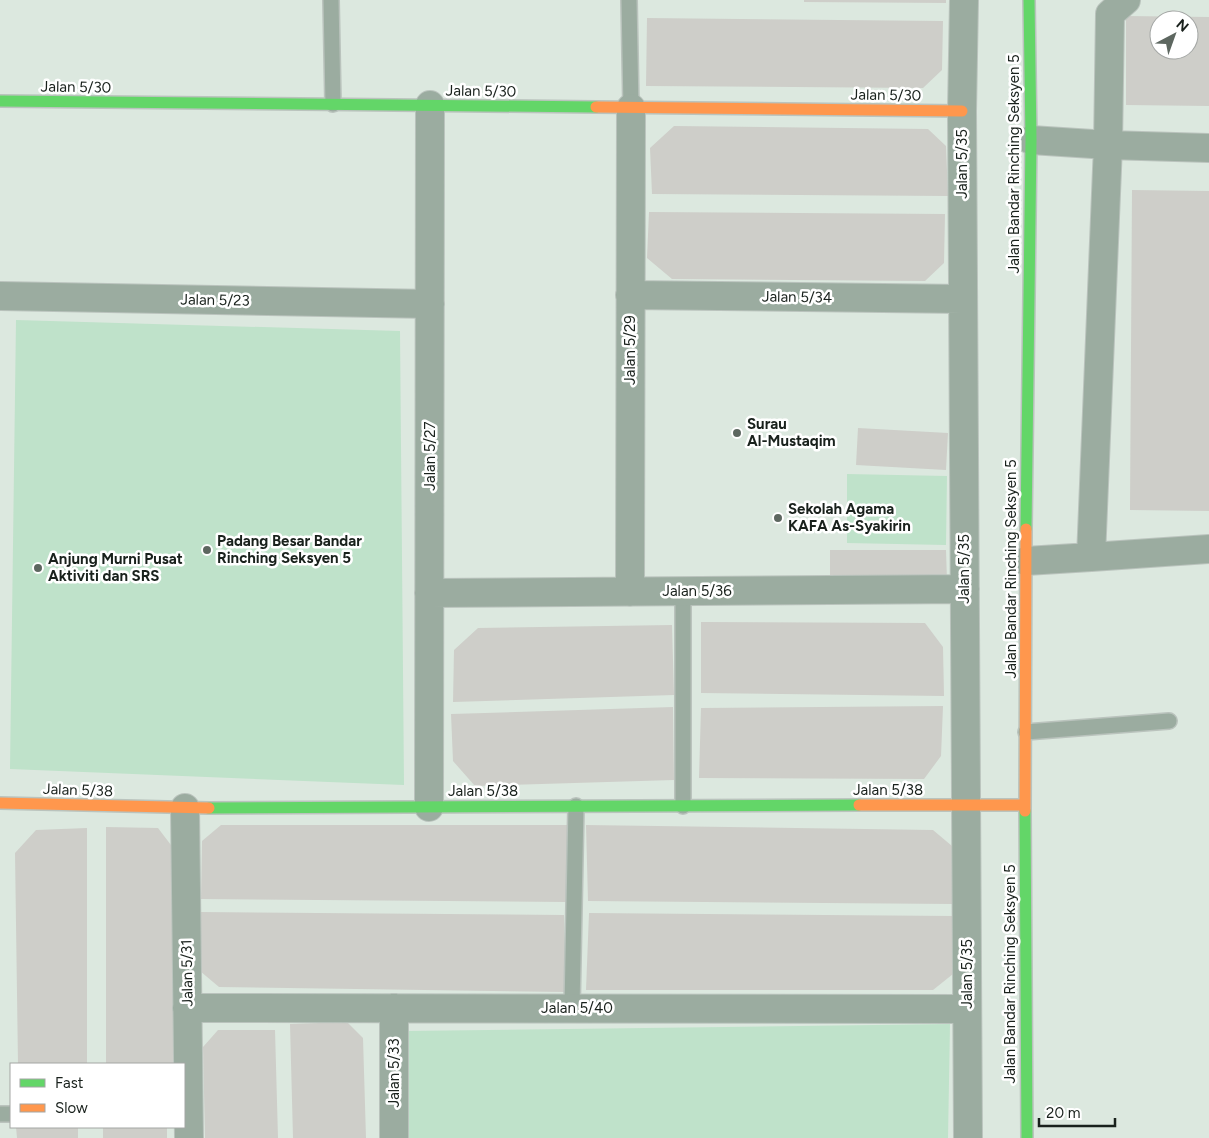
<svg xmlns="http://www.w3.org/2000/svg" width="1209" height="1138" viewBox="0 0 1209 1138" font-family="Figtree,sans-serif">
  <style>
    .green { fill: #bfe2ca }
    .building { fill: #cecec9; fill-rule: evenodd }
    .lines { fill: none; stroke-linecap: round; stroke-linejoin: round }
    .lane-casing { stroke: #bac3bd; stroke-width: 18 }
    .street-casing { stroke: #bac3bd; stroke-width: 30 }
    .fast-casing { stroke: #bac3bd; stroke-width: 14 }
    .slow-casing { stroke: #bac3bd; stroke-width: 14 }
    .lane { stroke: #9baca0; stroke-width: 15 }
    .street { stroke: #9baca0; stroke-width: 28 }
    .fast { stroke: #63d668; stroke-width: 11 }
    .slow { stroke: #ff974d; stroke-width: 11 }
    .poi-dot { fill: #5d6760; stroke: #fff; stroke-width: 2 }
    .labels { text-anchor: middle; stroke-width: 5; stroke-linejoin: round; paint-order: stroke }
    .street-label { font-size: 15px; fill: #19211c; stroke: #fff }
    .poi-label { font-size: 15px; font-weight: bold; fill: #19211c; stroke: #fff; text-anchor: start }
  </style>
  <rect width="100%" height="100%" fill="#dce8df"/>
  <path class="green" d="M16,320L400,331L404,785L10,769Z
    M847,474L947,476L946,545L847,543Z
    M950,1024L948,1138H408L404,1031Z"/>
  <path class="building" d="M804,0H946V3L804,2Z
    M1126,16L1209,17V106L1126,105ZM1159,20H1189V50H1159Z
    M647,18L943,21L942,70L923,88L646,86Z
    M674,126L928,129L946,146L948,196L652,194L650,148Z
    M1132,190L1209,191V511L1130,510Z
    M649,212L945,214L944,263L925,281L672,279L647,258Z
    M858,428L948,433L946,470L856,465Z
    M830,550H946L947,581L830,582Z
    M701,622L925,623L943,647L944,696L701,693Z
    M672,625L674,695L453,702L454,650L478,628Z
    M943,706L941,756L924,779L699,778L701,708Z
    M673,707L674,780L475,786L453,761L451,714Z
    M221,825H568L566,902L201,899L202,841Z
    M586,825L933,830L952,846V904L588,901Z
    M106,827L158,828L174,849L173,1064H106Z
    M87,828V1064H18L15,853L36,830Z
    M199,912L564,915L566,992L219,987L200,971Z
    M589,913L953,916V974L933,990H586Z
    M347,1022L363,1038L366,1138H293L290,1024Z
    M218,1030H275L278,1138H205L203,1047Z
    M16,1127H78V1138H17Z
    M103,1127H167V1138H103Z"/>
  <g class="lines">
    <defs>
      <path id="lane" d="M331,0L333,104
        M629,0L631,108
        M683,591V806
        M1026,732L1169,721
        M572,1008L576,806
        M0,1114H11"/>
      <path id="street" d="M964,0L962,111L968,1138
        M1126,0L1110,14L1108,145L1091,557L1209,549
        M1031,140L1108,145L1209,148
        M630,295L963,299
        M0,296L430,304
        M1026,561L1091,557
        M630,592L631,108
        M429,593L965,589
        M429,807L430,105
        M185,808L189,1138
        M187,1008L967,1009
        M394,1008V1138"/>
      <path id="fast" d="M0,101L596,107
        M1026,529L1031,140L1029,0
        M209,808L859,805
        M1025,811L1027,1138"/>
      <path id="slow" d="M596,107L962,111
        M0,803L209,808
        M859,805H1025
        M1025,811L1026,529"/>
    </defs>
    <use href="#lane" class="lane-casing"/>
    <use href="#street" class="street-casing"/>
    <use href="#fast" class="fast-casing"/>
    <use href="#slow" class="slow-casing"/>
    <use href="#lane" class="lane"/>
    <use href="#street" class="street"/>
    <use href="#fast" class="fast"/>
    <use href="#slow" class="slow"/>
  </g>
  <g class="poi-dot">
    <circle cx="737" cy="433" r="5"/>
    <circle cx="778" cy="518" r="5"/>
    <circle cx="207" cy="550" r="5"/>
    <circle cx="38" cy="568" r="5"/>
  </g>
  <g class="labels">
    <g class="street-label">
      <text transform="translate(76 87) rotate(1)" y="5">Jalan 5/30</text>
      <text transform="translate(481 91) rotate(1)" y="5">Jalan 5/30</text>
      <text transform="translate(886 95) rotate(1)" y="5">Jalan 5/30</text>
      <text transform="translate(962 164) rotate(-90)" y="5">Jalan 5/35</text>
      <text transform="translate(1014 164) rotate(-90)" y="5">Jalan Bandar Rinching Seksyen 5</text>
      <text transform="translate(797 297) rotate(1)" y="5">Jalan 5/34</text>
      <text transform="translate(215 300) rotate(1)" y="5">Jalan 5/23</text>
      <text transform="translate(630 350) rotate(-90)" y="5">Jalan 5/29</text>
      <text transform="translate(430 456) rotate(-90)" y="5">Jalan 5/27</text>
      <text transform="translate(964 569) rotate(-90)" y="5">Jalan 5/35</text>
      <text transform="translate(1011 569) rotate(-90)" y="5">Jalan Bandar Rinching Seksyen 5</text>
      <text x="697" y="596">Jalan 5/36</text>
      <text transform="translate(78 790) rotate(2)" y="5">Jalan 5/38</text>
      <text x="888" y="795">Jalan 5/38</text>
      <text x="483" y="796">Jalan 5/38</text>
      <text transform="translate(187 973) rotate(-91)" y="5">Jalan 5/31</text>
      <text transform="translate(967 974) rotate(-90)" y="5">Jalan 5/35</text>
      <text transform="translate(1010 974) rotate(-90)" y="5">Jalan Bandar Rinching Seksyen 5</text>
      <text x="577" y="1013">Jalan 5/40</text>
      <text transform="translate(394 1073) rotate(-90)" y="5">Jalan 5/33</text>
    </g>
    <g class="poi-label">
      <text x="747" y="429">Surau<tspan x="747" dy="17">Al-Mustaqim</tspan></text>
      <text x="788" y="514">Sekolah Agama<tspan x="788" dy="17">KAFA As-Syakirin</tspan></text>
      <text x="217" y="546">Padang Besar Bandar<tspan x="217" dy="17">Rinching Seksyen 5</tspan></text>
      <text x="48" y="564">Anjung Murni Pusat<tspan x="48" dy="17">Aktiviti dan SRS</tspan></text>
    </g>
  </g>
  <rect x="10" y="1063" width="175" height="65" fill="#ffffff" stroke="#a3a6a4"/>
  <rect x="20" y="1079" width="25" height="8" fill="#63d668" stroke="#a3a6a4"/>
  <text x="55" y="1088" font-size="15" fill="#19211c">Fast</text>
  <rect x="20" y="1104" width="25" height="8" fill="#ff974d" stroke="#a3a6a4"/>
  <text x="55" y="1113" font-size="15" fill="#19211c">Slow</text>
  <g transform="translate(1174 35) rotate(41)"><circle r="24" fill="#ffffff" stroke="#a3a6a4"/>
  <path d="M0-4L9 19L0 12L-9 19Z" fill="#5d6760"/>
  <text y="-8" font-size="14" font-weight="bold" text-anchor="middle" fill="#19211c">N</text>
  </g>
  <path d="M1039 1118v8h76v-8" fill="none" stroke="#19211c" stroke-width="2.5"/>
  <text x="1046" y="1118" font-size="15" fill="#19211c" stroke="#ffffff" stroke-width="4" paint-order="stroke">20 m</text>
</svg>
